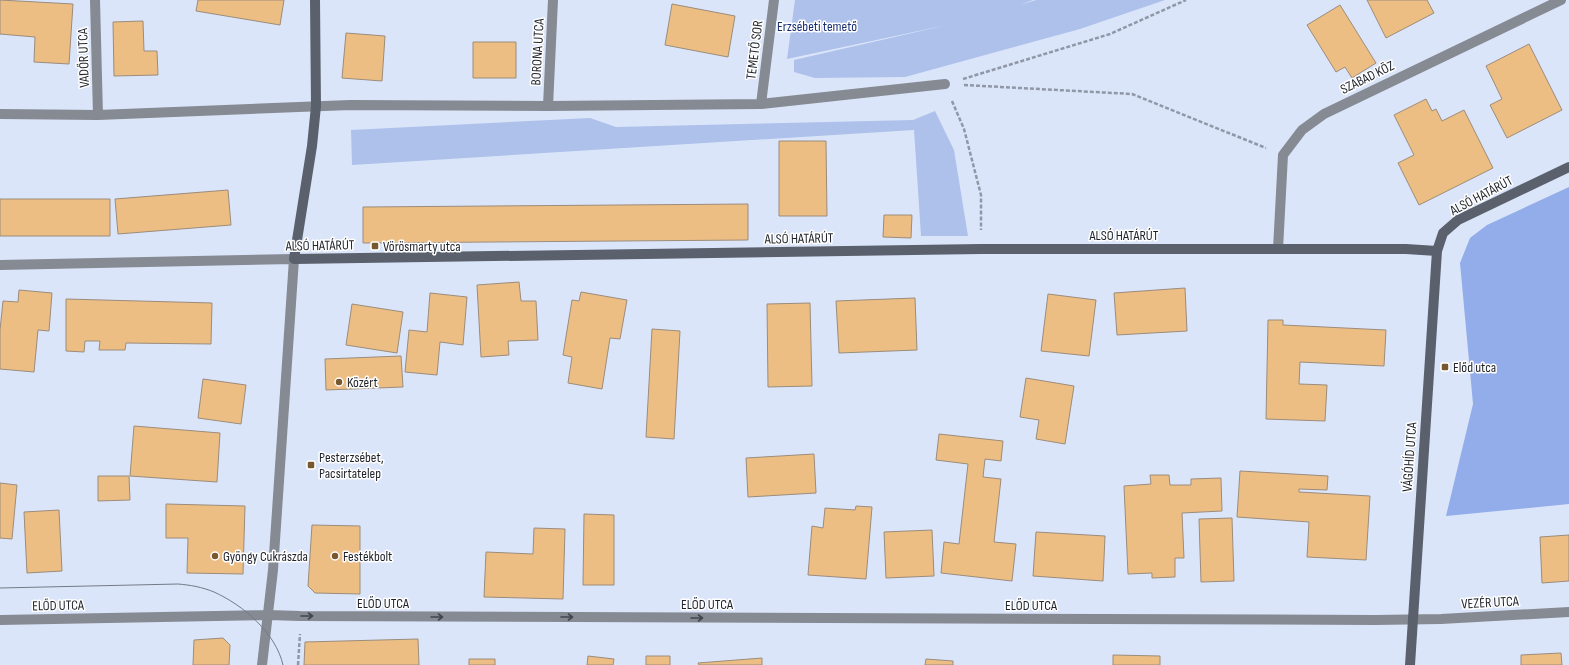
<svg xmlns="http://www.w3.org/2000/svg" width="1569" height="665" viewBox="0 0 1569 665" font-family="'Sofia Sans Condensed',sans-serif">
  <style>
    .green { fill: #aec1eb }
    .forest { fill: #92ade9 }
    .building { fill: #edbe84; stroke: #9b8c7b }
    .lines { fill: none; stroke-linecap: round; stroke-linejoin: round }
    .path { stroke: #9097a7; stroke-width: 2.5; stroke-dasharray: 4 2; stroke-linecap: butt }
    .street { stroke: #868a93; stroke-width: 10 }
    .secondary { stroke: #5a606c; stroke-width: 10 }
    .tram { stroke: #737a87; stroke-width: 1 }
    .oneway { stroke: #42464e }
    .poi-dot { fill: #78582e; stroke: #fff; stroke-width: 1.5 }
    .labels { text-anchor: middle; stroke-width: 3; stroke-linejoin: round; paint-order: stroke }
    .park-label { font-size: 14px; fill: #172e73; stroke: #fff }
    .street-label { font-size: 14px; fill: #1e2229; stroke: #fff }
    .poi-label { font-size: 14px; fill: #1e2229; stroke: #fff; text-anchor: start }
  </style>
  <rect width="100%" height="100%" fill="#dbe5fa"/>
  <path class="green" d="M795,0H1033L1020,5L1036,0H1165L1080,29L905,77L815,78L794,72V60L947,25L787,59Z
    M935,111L954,150L968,236H921L914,130L352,165L351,130L590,118L616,127L913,120Z"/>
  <path class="forest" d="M1569,187V504L1446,516L1473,404L1460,263L1470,238L1487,225Z"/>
  <path class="building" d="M0,0L73,4L69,64L34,62L35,37L0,34Z
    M198,0H284L280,25L196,11Z
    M1367,0H1427L1434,13L1386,38Z
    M672,4L735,16L728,57L665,45Z
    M1340,5L1376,63L1352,78L1345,67L1336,72L1307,25Z
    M143,21L144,51H157L158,75L114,76L113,22Z
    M346,33L385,36L382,81L342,78Z
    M473,42H516V78H473Z
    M1529,44L1562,110L1507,138L1490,105L1502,99L1486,66Z
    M1426,99L1432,111L1436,109L1442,121L1464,110L1493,168L1419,205L1398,163L1414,155L1394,115Z
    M779,141H826L827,216H779Z
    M228,190L231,225L118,234L115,199Z
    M0,199H110V236H0Z
    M748,204V240L363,243V207Z
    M884,215H912L911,238L883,237Z
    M519,282L521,301H536L538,340L508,341L509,355L481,357L477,285Z
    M1185,288L1187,331L1117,335L1114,293Z
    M19,290L52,293L49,331L38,330L34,372L0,369V330L3,301L18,302Z
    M581,292L627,300L620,339L610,338L602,389L568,383L572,357L563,355L572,300L579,301Z
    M430,293L467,297L463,345L440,342L437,375L405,372L409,330L427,332Z
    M1048,294L1096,300L1089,356L1041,351Z
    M915,298L917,350L839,353L836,301Z
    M66,299L212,303L211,344L126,343L125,350H99L100,341H85L84,352L66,351Z
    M810,303L812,386L768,387L767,304Z
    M352,304L403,312L397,353L346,345Z
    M1268,320H1283V325L1386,330L1384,366L1300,362L1299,384L1327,385L1325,421L1266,419Z
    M652,329L680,331L674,439L646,437Z
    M401,356L403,387L326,390L325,359Z
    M1026,378L1074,386L1065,444L1036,439L1039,420L1020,417Z
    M203,379L246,385L241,424L198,418Z
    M134,426L220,433L217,482L130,476Z
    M939,434L1003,441L1001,461L985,459L983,477L1001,479L994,542L1016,544L1012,581L941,573L944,542L959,544L968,464L936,460Z
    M814,454L816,493L748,497L746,458Z
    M1240,471L1328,476L1327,490L1299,489V492L1370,496L1366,560L1307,557L1309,522L1237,517Z
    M1150,475H1169L1170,485H1191V479L1221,478L1222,511L1182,513L1184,558H1175V577L1152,578V573L1128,574L1124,486L1151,484Z
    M98,476H129L130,500L98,501Z
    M0,483L17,485L12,539L0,538Z
    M166,504L245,506L243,574L187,573L188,538H166Z
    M856,506L872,507L866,579L808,575L812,526L823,528L825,508L855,510Z
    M59,510L62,571L27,573L24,512Z
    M584,514L614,515V585H583Z
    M1232,518L1234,581L1201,582L1199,519Z
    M312,525L360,526V594L315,593L308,586Z
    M534,528L565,529L563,599L484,597L486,552L533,554Z
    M932,530L934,576L886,578L884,532Z
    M1036,532L1105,536L1103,581L1033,576Z
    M1569,535V581L1542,583L1540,537Z
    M223,638L230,645L229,665H193L194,640Z
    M418,639L419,665H304L305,642Z
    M1561,653L1562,665H1521V655Z
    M1113,655L1160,656V665H1113Z
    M588,656L614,659L613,665H587Z
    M646,656H670V665H646Z
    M762,658V665H699L698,663Z
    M469,659H495V665H469Z
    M926,659L953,661V665H925Z"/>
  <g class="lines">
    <path class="path" d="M963,79L1110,34L1186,0
      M964,85L1132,94L1266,148
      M952,101L964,129L981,195V230
      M298,665L300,634"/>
    <path class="street" d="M95,0L98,115
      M761,104L774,0
      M548,106L553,0
      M0,114L98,115L350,105L548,106L761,104L945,84
      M1278,249L1283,155L1302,130L1324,114L1561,0
      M0,265L294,259L273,570L262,665
      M0,620L268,615L300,616L1375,620L1441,619L1569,612"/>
    <path class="secondary" d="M315,0L316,106L312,146L294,259L981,249H1406L1437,251
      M1410,665L1437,251L1443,233L1458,220L1569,167"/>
    <path class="tram" d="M0,588L178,584C190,585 202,587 214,592C243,605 276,633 283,665"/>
  </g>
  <defs><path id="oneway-shaft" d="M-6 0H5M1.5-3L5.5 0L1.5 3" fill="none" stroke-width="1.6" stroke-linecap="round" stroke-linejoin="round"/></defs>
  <g class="oneway">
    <use href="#oneway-shaft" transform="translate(307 616)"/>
    <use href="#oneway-shaft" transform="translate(437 617)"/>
    <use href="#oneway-shaft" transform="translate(567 617)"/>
    <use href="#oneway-shaft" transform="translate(697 618)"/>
  </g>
  <g class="poi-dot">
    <rect x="371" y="242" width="8" height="8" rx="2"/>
    <rect x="1441" y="363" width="8" height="8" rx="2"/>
    <circle cx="339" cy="382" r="4"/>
    <rect x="307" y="461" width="8" height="8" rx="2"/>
    <circle cx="215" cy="556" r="4"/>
    <circle cx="335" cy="556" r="4"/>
  </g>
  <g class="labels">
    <g class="park-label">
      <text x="817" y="31">Erzsébeti temető</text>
    </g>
    <g class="street-label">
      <text transform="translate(754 50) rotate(-83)" y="5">TEMETŐ SOR</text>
      <text transform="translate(537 52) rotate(-87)" y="5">BORONA UTCA</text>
      <text transform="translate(83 58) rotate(-92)" y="5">VADŐR UTCA</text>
      <text transform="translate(1367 77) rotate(-26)" y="5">SZABAD KÖZ</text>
      <text transform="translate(1481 195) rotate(-28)" y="5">ALSÓ HATÁRÚT</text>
      <text x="1124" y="240">ALSÓ HATÁRÚT</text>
      <text transform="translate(799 238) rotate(-1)" y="5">ALSÓ HATÁRÚT</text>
      <text transform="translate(320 245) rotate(-1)" y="5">ALSÓ HATÁRÚT</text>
      <text transform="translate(1409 457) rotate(-86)" y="5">VÁGÓHÍD UTCA</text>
      <text transform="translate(1490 602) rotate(-3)" y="5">VEZÉR UTCA</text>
      <text x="383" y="608">ELŐD UTCA</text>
      <text x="707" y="609">ELŐD UTCA</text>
      <text transform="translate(58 605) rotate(-1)" y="5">ELŐD UTCA</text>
      <text x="1031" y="610">ELŐD UTCA</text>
    </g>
    <g class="poi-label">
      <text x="383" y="251">Vörösmarty utca</text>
      <text x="1453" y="372">Előd utca</text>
      <text x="347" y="387">Közért</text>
      <text x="319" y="462">Pesterzsébet,<tspan x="319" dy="16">Pacsirtatelep</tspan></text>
      <text x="223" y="561">Gyöngy Cukrászda</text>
      <text x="343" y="561">Festékbolt</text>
    </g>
  </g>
</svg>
